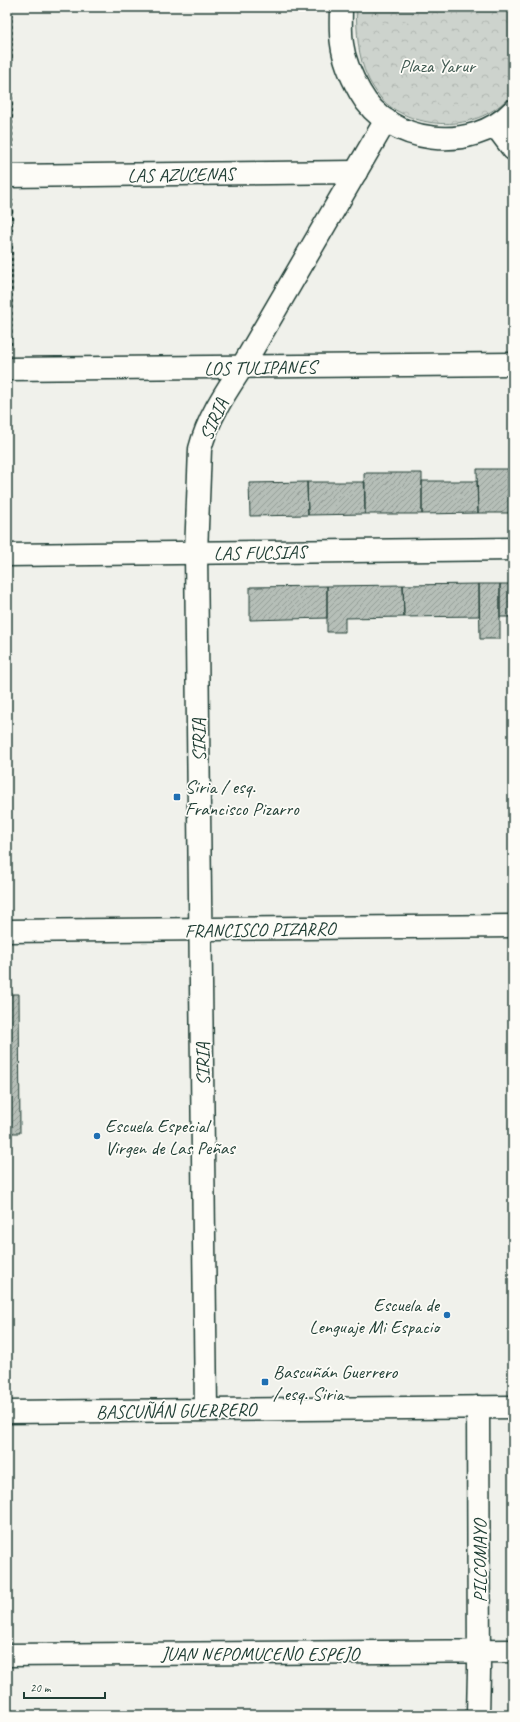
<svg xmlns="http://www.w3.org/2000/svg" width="520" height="1722" viewBox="0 0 520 1722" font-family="Caveat,sans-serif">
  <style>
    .grass { fill: url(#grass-tufts); stroke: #768880 }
    .park { fill: url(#park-crowns); stroke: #768880 }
    .building { fill: url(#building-hatch); stroke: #1f3d34 }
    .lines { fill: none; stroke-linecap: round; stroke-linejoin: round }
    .street-casing { stroke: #1f3d34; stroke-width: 25 }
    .secondary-casing { stroke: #1f3d34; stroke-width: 25 }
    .path { stroke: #1f3d34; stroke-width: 2.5; stroke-dasharray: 3 3; stroke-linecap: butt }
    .street { stroke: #fdfcf7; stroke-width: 22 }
    .secondary { stroke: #fdfcf7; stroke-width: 22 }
    .poi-dot { fill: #1f6fb2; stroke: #fdfcf7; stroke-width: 1.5 }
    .labels { text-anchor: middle; stroke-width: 3.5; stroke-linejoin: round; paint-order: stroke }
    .park-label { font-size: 19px; fill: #425b53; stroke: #fdfcf7 }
    .street-label { font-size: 19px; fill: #1f3d34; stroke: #fdfcf7 }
    .poi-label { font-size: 19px; fill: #1f3d34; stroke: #fdfcf7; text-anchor: start }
  </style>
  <defs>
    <pattern id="grass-tufts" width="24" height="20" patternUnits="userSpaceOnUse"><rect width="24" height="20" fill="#cdd3cd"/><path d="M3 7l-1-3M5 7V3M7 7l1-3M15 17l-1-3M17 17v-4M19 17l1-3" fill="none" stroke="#b0b6b1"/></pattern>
    <pattern id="park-crowns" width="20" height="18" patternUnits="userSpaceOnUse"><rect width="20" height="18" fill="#cdd3cd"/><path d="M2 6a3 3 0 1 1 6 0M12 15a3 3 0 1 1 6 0" fill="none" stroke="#b0b6b1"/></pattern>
    <pattern id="building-hatch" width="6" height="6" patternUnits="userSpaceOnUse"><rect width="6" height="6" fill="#b6bfb8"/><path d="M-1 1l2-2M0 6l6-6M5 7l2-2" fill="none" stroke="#939c96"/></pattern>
  </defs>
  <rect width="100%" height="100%" fill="#f0f1eb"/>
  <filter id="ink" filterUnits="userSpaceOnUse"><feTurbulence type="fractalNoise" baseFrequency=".025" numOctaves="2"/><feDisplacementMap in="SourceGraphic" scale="8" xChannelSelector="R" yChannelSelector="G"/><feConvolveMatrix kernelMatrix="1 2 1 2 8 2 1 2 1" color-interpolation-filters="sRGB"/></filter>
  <g filter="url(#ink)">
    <path class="grass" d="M7,8H9L10,160L7,161Z"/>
    <path class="park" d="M356,7H513V92C484,130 426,133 388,105C382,101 371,85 368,78C357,56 357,31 356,7Z"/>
    <path class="building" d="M477,469H513V513H478Z
      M364,473H422V514H365Z
      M422,481H477L478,513L422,514Z
      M307,482H365V514L308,515Z
      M307,482L308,515L250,516L249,483Z
      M479,584V616L404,617L403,585Z
      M479,584H500V639H480Z
      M500,584H513V617H500Z
      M403,585L404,617L345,618V632H327V586Z
      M327,586V618L250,620V587Z
      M7,994H19L20,1133H7Z"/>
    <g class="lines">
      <defs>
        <path id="street" d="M7,176L356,172
          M7,369L513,364
          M7,555L513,549
          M7,931L513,926
          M478,1407L479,1671L478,1715
          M7,1655L513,1651"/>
        <path id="secondary" d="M341,7C341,19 340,32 342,44C344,60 352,78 360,92C389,145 472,154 513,111
          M495,125L513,149
          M206,1410L196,553L200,449C208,418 225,393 242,367L386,120
          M7,1412L513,1407"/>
      </defs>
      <use href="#street" class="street-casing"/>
      <use href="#secondary" class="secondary-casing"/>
      <path class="path" d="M11,7L12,151
        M11,345L12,200"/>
      <use href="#street" class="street"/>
      <use href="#secondary" class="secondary"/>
    </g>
  </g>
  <g class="poi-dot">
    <rect x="173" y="793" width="8" height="8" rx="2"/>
    <circle cx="97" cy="1136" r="4"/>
    <circle cx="447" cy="1315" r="4"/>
    <rect x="261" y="1378" width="8" height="8" rx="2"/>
  </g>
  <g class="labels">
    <g class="park-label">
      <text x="437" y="72">Plaza Yarur</text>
    </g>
    <g class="street-label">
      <text transform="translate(181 174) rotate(-1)" y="7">LAS AZUCENAS</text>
      <text transform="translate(260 367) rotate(-1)" y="7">LOS TULIPANES</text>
      <text transform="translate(213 419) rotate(-66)" y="7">SIRIA</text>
      <text transform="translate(260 552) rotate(-1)" y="7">LAS FUCSIAS</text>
      <text transform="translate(198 740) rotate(-91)" y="7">SIRIA</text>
      <text transform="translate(260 929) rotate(-1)" y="7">FRANCISCO PIZARRO</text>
      <text transform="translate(202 1064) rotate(-91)" y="7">SIRIA</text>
      <text transform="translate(176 1410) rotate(-1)" y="7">BASCUÑÁN GUERRERO</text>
      <text transform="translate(479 1561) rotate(-90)" y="7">PILCOMAYO</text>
      <text x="260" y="1660">JUAN NEPOMUCENO ESPEJO</text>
    </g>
    <g class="poi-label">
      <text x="185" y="793">Siria / esq.<tspan x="185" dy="22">Francisco Pizarro</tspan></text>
      <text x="105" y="1132">Escuela Especial<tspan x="105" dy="22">Virgen de Las Peñas</tspan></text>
      <text x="439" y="1311" text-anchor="end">Escuela de<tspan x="439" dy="22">Lenguaje Mi Espacio</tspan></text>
      <text x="273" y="1378">Bascuñán Guerrero<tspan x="273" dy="22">/ esq. Siria</tspan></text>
    </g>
  </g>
  <rect width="520" height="1722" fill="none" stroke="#fdfcf7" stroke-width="24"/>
  <rect x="12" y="12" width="496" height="1698" fill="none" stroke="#1f3d34" stroke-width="1.5" filter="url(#ink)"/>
  <path d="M24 1692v6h81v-6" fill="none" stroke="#1f3d34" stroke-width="2"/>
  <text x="30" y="1692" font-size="12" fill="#1f3d34" stroke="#fdfcf7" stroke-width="3" paint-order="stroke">20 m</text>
</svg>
